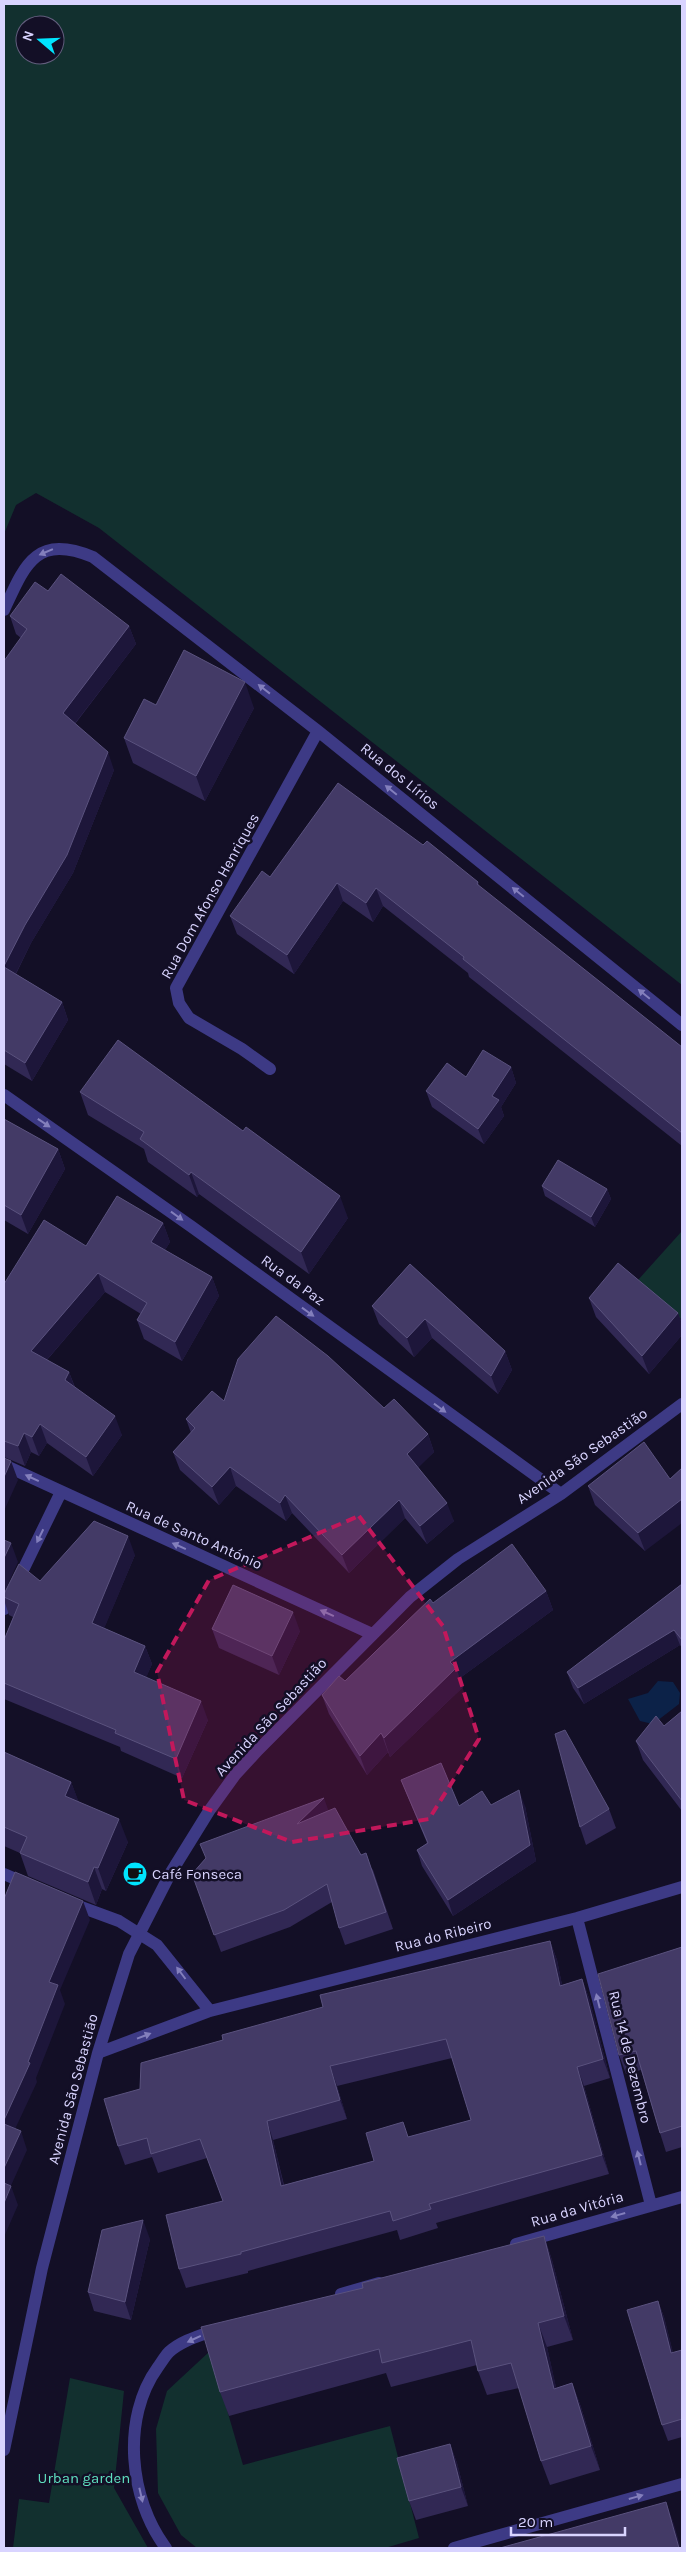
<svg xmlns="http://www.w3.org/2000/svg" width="686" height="2552" viewBox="0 0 686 2552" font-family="Karla,sans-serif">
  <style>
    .green { fill: #12302f; fill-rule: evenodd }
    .water { fill: #0c2248 }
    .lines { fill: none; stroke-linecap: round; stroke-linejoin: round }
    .street { stroke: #3d3a85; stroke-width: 12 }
    .wall { fill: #312854; fill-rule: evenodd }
    .shaded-wall { fill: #1d163a }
    .building { fill: #433a66; stroke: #5a527e; fill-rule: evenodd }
    .oneway { fill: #837fbc }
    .marked { fill: #c2185b; fill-opacity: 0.2; stroke: #c2185b; stroke-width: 4; stroke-dasharray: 10 6; stroke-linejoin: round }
    .labels { text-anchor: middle; stroke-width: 5; stroke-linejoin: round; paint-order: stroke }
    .street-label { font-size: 15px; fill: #d9d4ff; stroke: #130f26 }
    .poi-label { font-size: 15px; fill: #d9d4ff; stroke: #130f26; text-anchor: start }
    .park-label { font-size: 15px; fill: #5fe0c0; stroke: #130f26 }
  </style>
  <rect width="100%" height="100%" fill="#130f26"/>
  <path class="green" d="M4,4H682V985L99,528L36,493L16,505L4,534ZM25,25H55V55H25Z
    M682,1231V1320L638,1280Z
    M210,2351L243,2465L390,2426L419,2538L385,2548H197L181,2535L158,2493L156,2429L167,2391Z
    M70,2378L124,2391L114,2488L148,2548H13L19,2499L49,2503Z"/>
  <path class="water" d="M658,1681L673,1682L680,1693L679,1704L653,1724L640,1721L628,1699L648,1693Z"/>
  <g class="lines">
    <path class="street" d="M4,610C25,564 36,534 93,557L318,731L682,1025
      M270,1069L242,1049L189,1018L179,1003L176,988L318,731
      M4,1095L192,1227L561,1494
      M4,1465L372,1634
      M4,1609L61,1492
      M4,1874L27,1884
      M70,1903L119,1921L157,1945L210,2011
      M577,1918L651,2205
      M98,2053L210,2011L577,1918L682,1887
      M516,2244L682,2197
      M341,2294L379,2283
      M4,2450L42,2268L98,2053L129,1954L170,1874L209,1811L235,1775L258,1750L410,1597L458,1559L561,1494L682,1404
      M166,2548C129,2499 121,2418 158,2367C161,2363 165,2356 169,2352C182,2340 202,2335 218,2329
      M454,2548L682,2484"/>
  </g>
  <path class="wall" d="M48,591L129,626L136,644L75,724L114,770L73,873L31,943L16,974L62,1002L68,1020L32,1081L4,1064V661L21,638L16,634L10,616Z
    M156,705L254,708L205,801L133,763L124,738Z
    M423,845L478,882L479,886L682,1047V1146L469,977L468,973L383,906L373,922L343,901L294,974L237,934L230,916L270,877Z
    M511,1067L516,1083L501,1107L504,1116L484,1144L432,1107L426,1091L466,1077Z
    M80,1092L348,1218L309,1274L199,1194L197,1197L148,1162L144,1149L88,1115Z
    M4,1119L58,1149L65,1169L28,1234L4,1220Z
    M542,1186L607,1189L611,1199L595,1227L545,1196Z
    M163,1223L170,1242L165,1250L212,1277L219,1296L182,1361L144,1339L137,1320L141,1314L105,1292L47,1360L69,1372L75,1387L122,1435L93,1476L47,1443L39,1456L31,1452L25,1466L4,1457V1283V1284L86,1246Z
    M410,1264L505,1351L512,1370L498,1394L432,1338L414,1357L379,1324L372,1306Z
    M589,1298L678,1313L682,1324V1335L649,1374L596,1317Z
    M224,1401L384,1408L428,1434L434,1452L418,1467L454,1521L427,1544L405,1518L349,1573L292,1513L286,1521L236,1486L219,1505L180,1470L173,1452L191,1433L186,1419Z
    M670,1479L645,1551L595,1505L588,1486Z
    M135,1555L104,1628L145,1646L152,1664L146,1677L208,1720L182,1778L121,1751L120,1747L4,1699V1640L13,1617L9,1615L4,1600V1597L40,1581Z
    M682,1584V1648L680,1645L584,1704L573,1688L567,1672Z
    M546,1591L553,1610L460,1678L463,1687L390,1757L388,1752L367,1775L329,1714L322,1695L345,1681L433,1603Z
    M212,1629L300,1631L279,1675L219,1648Z
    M682,1711V1811L643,1760L636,1741L664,1726Z
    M4,1752L71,1782L78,1801L128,1842L106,1891L102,1889L96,1905L28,1876L20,1853L4,1846Z
    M401,1780L459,1806H525L536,1861L453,1916L422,1866L417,1850L427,1843L407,1795Z
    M609,1809L616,1828L586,1845L580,1827Z
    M328,1810L361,1855L373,1870L393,1929L345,1945L339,1928L332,1902L290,1927L221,1952L192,1874Z
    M550,1941L557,1960L562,1985L582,1979L589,1998L610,2078L584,2086L609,2174L436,2223L438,2228L400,2240L397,2230L248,2271V2273L186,2288L179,2269L223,2201L207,2158L158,2173L152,2157L125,2165L118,2146L140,2089L223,2040ZM452,2058L471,2120L408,2137L374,2161L284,2185L273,2140L347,2119L337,2086Z
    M682,1947V2147L666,2152L660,2133L641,2070L626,2074L619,2055Z
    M544,2236L552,2260L573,2340L547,2347L556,2388L572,2383L581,2407L600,2470L550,2485L541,2461L519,2388L487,2395L478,2371L477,2365L391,2387L386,2373L229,2416L220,2392L363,2288Z
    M150,2239L131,2320L94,2311L88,2292Z
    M658,2301L664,2317L673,2353L682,2350V2437L668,2441L662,2425Z
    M450,2444L457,2463L468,2506L416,2520L409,2501Z"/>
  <path class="shaded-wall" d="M129,626L136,644L69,731L63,713Z
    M245,682L254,708L205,801L196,776Z
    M108,752L114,770L73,873L31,943L10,985L4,966Z
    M337,883L343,901L294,974L287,955Z
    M376,888L383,906L373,922L366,903Z
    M62,1002L68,1020L32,1081L25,1063Z
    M511,1067L516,1083L501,1107L504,1116L484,1144L478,1129L492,1096Z
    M58,1149L65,1169L28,1234L21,1215Z
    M191,1172L199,1194L197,1197L189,1175Z
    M607,1189L611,1199L595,1227L591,1217Z
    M340,1196L348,1218L309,1274L301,1252Z
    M163,1223L170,1242L158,1261L151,1242Z
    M98,1273L105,1292L38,1370L31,1351Z
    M212,1277L219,1296L182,1361L175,1342Z
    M678,1313L682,1324V1335L649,1374L642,1356Z
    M425,1319L432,1338L414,1357L407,1338Z
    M505,1351L512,1370L498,1394L491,1376Z
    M69,1372L76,1391L65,1380Z
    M115,1416L122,1435L93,1476L86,1457Z
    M40,1424L47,1443L39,1456L32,1437Z
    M24,1433L31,1452L25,1466L18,1446Z
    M428,1434L434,1452L414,1472L407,1454Z
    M11,1461L18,1480L4,1511V1477Z
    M230,1467L236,1486L219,1505L212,1487Z
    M285,1495L292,1513L286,1521L280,1503Z
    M682,1499V1523L645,1551L638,1533Z
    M399,1500L405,1518L349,1573L342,1555Z
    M447,1503L454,1521L427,1544L420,1526Z
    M128,1536L135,1555L99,1641L92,1623Z
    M11,1543L18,1562L4,1593V1558Z
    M546,1591L553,1610L460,1678L463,1687L390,1757L384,1738L450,1662Z
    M293,1612L300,1631L279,1675L272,1656Z
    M674,1630L680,1645L584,1704L578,1688Z
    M145,1646L152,1664L141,1690L134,1672Z
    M201,1701L208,1720L182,1778L176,1759Z
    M381,1733L388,1752L367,1775L360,1756Z
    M71,1782L80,1805L65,1796Z
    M519,1790L525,1806L536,1861L453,1916L448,1900Z
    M324,1798L330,1815L297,1824Z
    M119,1819L128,1842L106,1891L98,1868Z
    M94,1867L102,1889L96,1905L88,1882Z
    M83,1901L90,1920L60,1990L65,2004L36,2078L37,2082L9,2142L4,2127V2120L49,1982Z
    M550,1941L557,1960L566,2005L560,1986Z
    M582,1979L589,1998L610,2078L603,2059Z
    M330,2066L337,2086L347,2119L340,2100Z
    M577,2067L584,2086L609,2174L602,2155Z
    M267,2121L273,2140L288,2205L281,2186Z
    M21,2131L27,2150L5,2199L4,2196V2168Z
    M11,2186L18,2205L4,2237V2203Z
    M143,2220L150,2239L131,2320L125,2302Z
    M544,2236L552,2260L573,2340L564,2316Z
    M658,2301L664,2317L677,2369L671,2353Z
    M538,2323L547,2347L562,2413L554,2389Z
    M572,2383L581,2407L600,2470L591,2446Z
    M450,2444L457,2463L468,2506L461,2487Z
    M666,2502L674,2524L681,2548H679Z"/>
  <path class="building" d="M61,574L129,626L63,713L108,752L67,855L25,925L4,966V661L27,629L10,616L35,582L48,591Z
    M184,650L245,682L196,776L124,738L144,699L156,705Z
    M338,783L423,845L427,841L478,882L477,884L682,1047V1133L463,959L464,957L376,888L366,903L337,883L287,955L230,916L262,871L270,877Z
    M4,967L62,1002L25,1063L4,1050Z
    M118,1040L243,1131L246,1127L340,1196L301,1252L191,1172L189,1175L140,1139L144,1132L80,1092Z
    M483,1050L511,1067L492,1096L499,1100L478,1129L426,1091L447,1063L466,1077Z
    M4,1119L58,1149L21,1215L4,1205Z
    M558,1160L607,1189L591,1217L542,1186Z
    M117,1196L163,1223L151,1242L212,1277L175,1342L137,1320L147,1303L98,1273L31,1351L69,1372L65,1380L115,1416L86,1457L40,1424L32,1437L24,1433L18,1446L4,1441V1283V1284L44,1220L86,1246Z
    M618,1263L678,1313L642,1356L589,1298Z
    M410,1264L505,1351L491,1376L425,1319L407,1338L372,1306Z
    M276,1316L328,1356L384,1408L394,1399L428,1434L407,1454L447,1503L420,1526L399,1500L342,1555L285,1495L280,1503L230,1467L212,1487L173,1452L195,1428L186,1419L212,1391L224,1401L238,1359Z
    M644,1442L670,1479L682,1468V1499L638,1533L588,1486Z
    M4,1458L11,1461L4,1477Z
    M94,1521L128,1536L92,1623L145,1646L134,1672L201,1701L176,1759L115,1733L116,1730L4,1683V1640L19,1604L4,1597V1594L19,1564L40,1581Z
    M4,1540L11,1543L4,1558Z
    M512,1544L546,1591L450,1662L456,1668L384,1738L381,1733L360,1756L322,1695L339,1676L345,1681L430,1599L433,1603Z
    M682,1584V1640L674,1630L578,1688L567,1672Z
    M233,1585L293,1612L272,1656L212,1629Z
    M682,1711V1801L636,1741L656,1716L664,1726Z
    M565,1730L609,1809L580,1827L555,1734Z
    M4,1752L71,1782L65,1796L119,1819L98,1868L94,1867L88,1882L20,1853L27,1837L4,1827Z
    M441,1763L459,1806L482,1791L491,1805L519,1790L530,1845L448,1900L417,1850L428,1843L401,1780Z
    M324,1798L297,1824L335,1808L361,1855L366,1853L386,1912L339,1928L327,1884L284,1910L214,1935L192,1874L206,1858L200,1844Z
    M15,1872L83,1901L49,1982L58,1985L28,2062L30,2063L4,2120V1899Z
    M550,1941L560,1986L582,1979L603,2059L577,2067L602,2155L429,2204L431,2209L393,2221L390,2211L241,2252V2254L179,2269L166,2215L223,2201L200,2139L151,2154L147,2138L118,2146L104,2099L140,2089L141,2063L223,2040L222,2035L323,2007L320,1995ZM446,2039L471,2120L408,2137L403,2122L366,2133L374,2161L281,2186L267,2121L340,2100L330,2066Z
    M682,1947V2126L660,2133L636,2051L619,2055L598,1974Z
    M4,2124L21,2131L4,2168Z
    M4,2183L11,2186L4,2203Z
    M143,2220L125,2302L88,2292L102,2230Z
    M544,2236L564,2316L538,2323L554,2389L572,2383L591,2446L541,2461L511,2363L478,2371L471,2340L382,2363L379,2349L220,2392L201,2327L363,2288L362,2283Z
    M658,2301L671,2353L682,2350V2419L662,2425L627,2310Z
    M450,2444L461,2487L409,2501L397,2458Z
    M666,2502L679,2548H500Z"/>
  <defs><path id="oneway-solid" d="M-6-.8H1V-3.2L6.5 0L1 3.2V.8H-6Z" transform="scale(1.25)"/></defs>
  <g class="oneway">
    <use href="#oneway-solid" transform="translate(46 552) rotate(157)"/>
    <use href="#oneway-solid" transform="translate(264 689) rotate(-142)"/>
    <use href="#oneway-solid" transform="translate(391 790) rotate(-141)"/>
    <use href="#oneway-solid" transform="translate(518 892) rotate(-141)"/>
    <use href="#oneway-solid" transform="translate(644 994) rotate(-141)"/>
    <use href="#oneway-solid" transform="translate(44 1123) rotate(34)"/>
    <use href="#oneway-solid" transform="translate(177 1216) rotate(36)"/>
    <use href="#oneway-solid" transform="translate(308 1312) rotate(36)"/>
    <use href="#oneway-solid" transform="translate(440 1408) rotate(36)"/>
    <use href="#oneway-solid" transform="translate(32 1478) rotate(-155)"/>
    <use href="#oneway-solid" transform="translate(40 1536) rotate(116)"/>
    <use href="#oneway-solid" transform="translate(179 1546) rotate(-156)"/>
    <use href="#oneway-solid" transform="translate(327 1613) rotate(-156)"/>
    <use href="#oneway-solid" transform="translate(181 1973) rotate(-127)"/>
    <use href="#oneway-solid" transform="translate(598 2001) rotate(-104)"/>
    <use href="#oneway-solid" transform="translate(144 2036) rotate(-21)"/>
    <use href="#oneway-solid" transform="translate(639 2158) rotate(-104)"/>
    <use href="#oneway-solid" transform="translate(618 2215) rotate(164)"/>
    <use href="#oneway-solid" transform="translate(194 2339) rotate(155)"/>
    <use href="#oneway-solid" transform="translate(141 2495) rotate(77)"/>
    <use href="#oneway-solid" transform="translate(636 2497) rotate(-16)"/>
  </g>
  <path class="marked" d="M359,1516L443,1626L479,1739L429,1819L292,1842L184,1800L157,1672L209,1580Z"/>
  <defs>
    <symbol id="cafe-disc" viewBox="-11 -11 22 22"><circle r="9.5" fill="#00e5ff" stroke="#130f26"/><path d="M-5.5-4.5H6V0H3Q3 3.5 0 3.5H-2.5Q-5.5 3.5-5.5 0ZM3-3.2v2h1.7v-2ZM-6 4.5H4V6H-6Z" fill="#111"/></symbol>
  </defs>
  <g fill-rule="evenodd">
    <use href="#cafe-disc" x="121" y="1860" width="28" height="28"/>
  </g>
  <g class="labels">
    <g class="street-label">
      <text transform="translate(400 776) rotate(39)" y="5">Rua dos Lírios</text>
      <text transform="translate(210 896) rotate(-61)" y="5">Rua Dom Afonso Henriques</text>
      <text transform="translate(293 1280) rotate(36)" y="5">Rua da Paz</text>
      <text transform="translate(582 1456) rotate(-35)" y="5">Avenida São Sebastião</text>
      <text transform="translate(194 1535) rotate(24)" y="5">Rua de Santo António</text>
      <text transform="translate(271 1717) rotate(-47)" y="5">Avenida São Sebastião</text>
      <text transform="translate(443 1935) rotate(-14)" y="5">Rua do Ribeiro</text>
      <text transform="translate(630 2057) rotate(76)" y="5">Rua 14 de Dezembro</text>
      <text transform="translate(73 2089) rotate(-75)" y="5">Avenida São Sebastião</text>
      <text transform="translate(577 2209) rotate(-16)" y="5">Rua da Vitória</text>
    </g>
    <g class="poi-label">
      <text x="152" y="1879">Café Fonseca</text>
    </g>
    <g class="park-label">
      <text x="84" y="2483">Urban garden</text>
    </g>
  </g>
  <rect width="686" height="2552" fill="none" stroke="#d9d4ff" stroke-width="10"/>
  <g transform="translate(40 40) rotate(289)"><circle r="24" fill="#130f26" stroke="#625e7d"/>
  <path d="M0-4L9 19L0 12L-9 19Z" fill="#00e5ff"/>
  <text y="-8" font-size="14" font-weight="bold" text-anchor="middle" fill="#d9d4ff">N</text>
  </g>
  <path d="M511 2527v8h114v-8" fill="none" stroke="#d9d4ff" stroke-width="2.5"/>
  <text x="518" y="2527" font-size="15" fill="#d9d4ff" stroke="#130f26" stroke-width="4" paint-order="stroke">20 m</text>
</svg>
